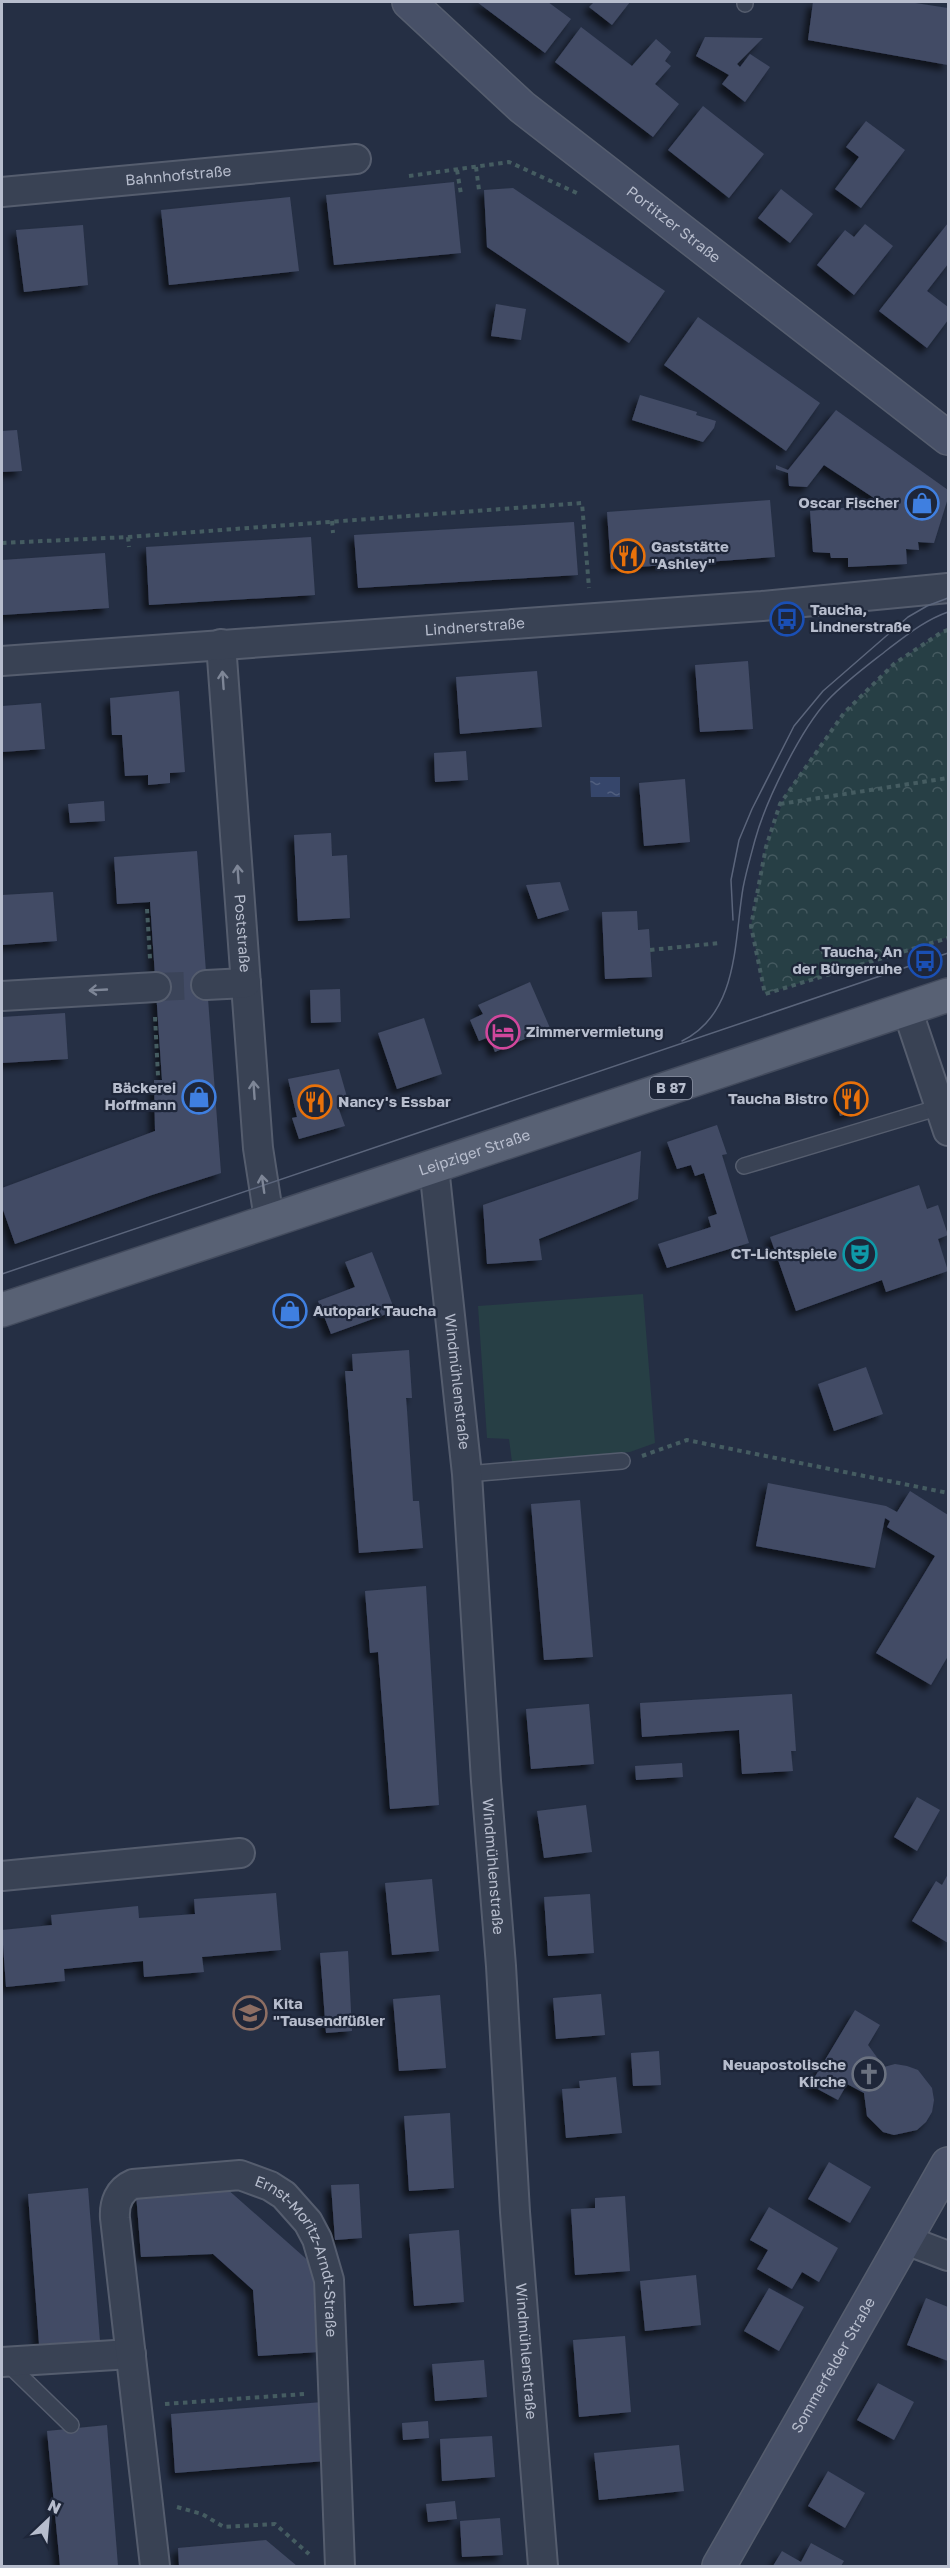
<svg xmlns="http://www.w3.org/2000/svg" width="950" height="2568" viewBox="0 0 950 2568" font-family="'Golos Text',sans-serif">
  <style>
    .green { fill: #273f45 }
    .park { fill: url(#park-crowns) }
    .water { fill: url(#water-ripples) }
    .building { fill: #424b65; filter: url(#shadow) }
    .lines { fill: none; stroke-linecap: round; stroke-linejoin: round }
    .street-tunnel { stroke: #3b4459; stroke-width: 28; stroke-dasharray: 28 14; stroke-linecap: butt }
    .lane-casing { stroke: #555d6e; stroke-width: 18 }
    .street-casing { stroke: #555d6e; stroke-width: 32 }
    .secondary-casing { stroke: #555d6e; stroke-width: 36 }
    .primary-casing { stroke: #434b5d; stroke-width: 36 }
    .path { stroke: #455c61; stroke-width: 4; stroke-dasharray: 4.5 4.5; stroke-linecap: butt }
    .lane { stroke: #394254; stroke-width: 15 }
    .street { stroke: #394254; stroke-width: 28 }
    .secondary { stroke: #475067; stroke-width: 33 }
    .primary { stroke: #586174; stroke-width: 33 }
    .tram { stroke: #5b657b; stroke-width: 1.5 }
    .oneway { stroke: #7e8697 }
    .labels { text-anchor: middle; stroke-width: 4.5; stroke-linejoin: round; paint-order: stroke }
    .shield { fill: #1e2639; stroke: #8990a1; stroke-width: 1.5 }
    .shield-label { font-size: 14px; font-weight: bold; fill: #b7bdcd }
    .street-label { font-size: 15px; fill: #b7bdcd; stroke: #1e2639 }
    .poi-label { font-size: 15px; font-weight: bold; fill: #b7bdcd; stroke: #1e2639; text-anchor: end }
  </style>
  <defs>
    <pattern id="park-crowns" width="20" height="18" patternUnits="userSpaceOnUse" patternTransform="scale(1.5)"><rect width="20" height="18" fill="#273f45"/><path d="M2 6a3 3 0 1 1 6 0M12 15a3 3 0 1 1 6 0" fill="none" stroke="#44595f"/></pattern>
    <pattern id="water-ripples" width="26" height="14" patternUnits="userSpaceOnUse" patternTransform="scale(1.5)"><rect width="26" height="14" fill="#36466b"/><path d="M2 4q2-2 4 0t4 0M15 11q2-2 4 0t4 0" fill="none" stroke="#515f7f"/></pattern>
    <filter id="shadow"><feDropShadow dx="-5.5" dy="5.5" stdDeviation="3" flood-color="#0009"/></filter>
  </defs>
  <rect width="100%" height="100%" fill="#252f44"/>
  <path class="green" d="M643,1294L655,1443L630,1452L512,1462L509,1439L487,1438L478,1306Z"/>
  <path class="park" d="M948,630V937L765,994L751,926L766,847L786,794L844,713L894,664L942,632Z"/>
  <path class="water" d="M590,777H620V797H591Z"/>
  <path class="building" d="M477,2H548L571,19L545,53Z
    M594,2H630L612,25L589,7Z
    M813,2H909L948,8V65L808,40Z
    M581,27L632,66L656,39L671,52L665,61L671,66L655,84L679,104L653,137L555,62Z
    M705,37L763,38L737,64L740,67L750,54L770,67L745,102L722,84L729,75L696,56Z
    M703,106L764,154L729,198L668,150Z
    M866,121L905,150L861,208L835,189L859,157L846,147Z
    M454,182L461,253L334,265L326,195Z
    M513,188L665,291L629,343L487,247L484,190Z
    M781,189L813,214L790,243L758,218Z
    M290,197L299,271L169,285L161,210Z
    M948,223V264L927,291L948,307V320L927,348L879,311Z
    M865,224L893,246L854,295L817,265L845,230L854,237Z
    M83,225L88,285L24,292L16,230Z
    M496,304L526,309L521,340L491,336Z
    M698,317L820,403L786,451L664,365Z
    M640,395L697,412L696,415L716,421L714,428L703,442L632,420Z
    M836,410L948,490V498L934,543L918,542L919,550L906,549L907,564L848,567V558H831L830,553L813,552L810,511L883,504L824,465L807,487L789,486L788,473L776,469V465L788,470Z
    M17,430L22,471L2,472V431Z
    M770,500L775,557L611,569L607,512Z
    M574,522L578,575L358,588L354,535Z
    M311,537L315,595L149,605L146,547Z
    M105,553L109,608L2,615V560Z
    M748,661L753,729L700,732L695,665Z
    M537,671L542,727L460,734L456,677Z
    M179,691L185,772L170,773V783L148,785V775L125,776L122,735H112L110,698Z
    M41,703L45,749L2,752V706Z
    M466,751L468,780L435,782L434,753Z
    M685,779L690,842L644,846L639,783Z
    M104,801L105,821L70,823L68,804Z
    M331,833L332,856L347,855L350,918L298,921L294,835Z
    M197,851L221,1173L152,1195L15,1244L2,1207V1188L155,1131L154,1080H162L150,902L117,904L114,857Z
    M560,882L569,910L538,919L526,885Z
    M53,892L57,941L2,945V895Z
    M637,911L638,930L649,929L652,977L605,979L602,912Z
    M530,982L550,1028L495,1052L489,1037L479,1041L470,1020L483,1014L478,1005Z
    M340,989L341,1022L311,1023L310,990Z
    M65,1013L68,1059L2,1063V1017Z
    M424,1018L442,1074L397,1089L378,1033Z
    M339,1069L349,1104L338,1107L345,1126L299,1139L292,1118L297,1117L288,1079Z
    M860,1083L868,1107L840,1116L834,1092Z
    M717,1125L727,1154L722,1155L749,1243L667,1268L658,1244L711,1227L708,1217L717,1214L704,1173L695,1176L691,1165L677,1169L667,1142Z
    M641,1151L638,1199L539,1239L542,1260L487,1264L483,1205Z
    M919,1185L927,1209L938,1205L948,1235L938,1239L948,1271L886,1292L882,1280L796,1311L770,1237Z
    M372,1252L395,1311L331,1334L318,1301L355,1287L345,1262Z
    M409,1350L412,1398H406L407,1410L413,1501H419L423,1548L359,1553L345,1371H353L352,1354Z
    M866,1367L883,1414L834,1431L818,1384Z
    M768,1483L886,1506L897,1512L910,1491L948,1515V1656L931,1685L876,1653L935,1556L887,1527L890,1521L885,1518L875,1568L756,1546Z
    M580,1500L593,1657L544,1660L531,1504Z
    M426,1586L439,1805L390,1809L378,1652L370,1653L365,1591Z
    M792,1694L796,1751H791L793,1771L742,1774L739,1730L642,1737L640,1703Z
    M589,1704L594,1764L531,1769L526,1709Z
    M682,1763L683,1777L636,1780L635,1766Z
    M917,1797L940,1810L917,1851L894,1837Z
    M586,1805L592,1852L544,1858L537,1811Z
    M948,1874V1943L912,1921L936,1881L942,1885Z
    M432,1879L439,1951L392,1955L385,1883Z
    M276,1893L281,1950L202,1957L204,1972L144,1977L143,1961L64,1969L65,1981L6,1987L2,1930L52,1925L51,1915L138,1906L139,1918L195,1914L194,1899Z
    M590,1894L594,1953L548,1956L544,1897Z
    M348,1951L352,2031L326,2033L320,1953Z
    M601,1994L605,2035L556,2039L553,1998Z
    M440,1995L446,2068L399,2071L393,1999Z
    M855,2010L880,2025L868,2045L884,2067L895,2064L907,2066L918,2070L932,2088L934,2100L932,2112L926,2122L917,2130L894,2135L883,2132L867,2116L864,2093L847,2084L838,2100L810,2085Z
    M659,2051L661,2085L633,2086L631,2053Z
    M616,2077L622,2133L566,2138L562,2089L580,2088L579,2081Z
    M450,2113L454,2188L409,2191L404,2116Z
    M829,2162L871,2187L850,2223L808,2199Z
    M359,2184L362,2238L335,2240L331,2185Z
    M88,2188L100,2341L39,2344L28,2194Z
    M226,2188L312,2264L319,2352L258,2356L253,2290L213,2254L141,2257L136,2193Z
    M625,2196L630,2271L575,2275L571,2209L595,2208V2198Z
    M769,2207L838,2248L819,2282L802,2272L792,2289L757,2269L768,2250L750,2240Z
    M459,2230L464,2302L414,2306L409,2234Z
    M696,2275L701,2325L645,2331L640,2281Z
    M769,2288L804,2307L779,2351L744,2331Z
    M926,2298L948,2307V2361L907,2345Z
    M625,2336L631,2412L579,2417L573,2340Z
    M484,2360L487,2397L435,2401L432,2364Z
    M878,2383L914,2402L894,2440L857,2420Z
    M323,2402L326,2461L175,2473L171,2414Z
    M428,2421L429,2438L403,2440L402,2423Z
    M107,2425L118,2566H60L47,2431Z
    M492,2436L495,2477L442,2481L440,2439Z
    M679,2445L684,2491L599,2500L594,2453Z
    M828,2471L865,2493L845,2528L808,2506Z
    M455,2501L457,2519L428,2522L426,2504Z
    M500,2518L503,2555L462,2557L460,2521Z
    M266,2540L297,2566H179L178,2548Z
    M811,2543L844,2561L841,2566H773L782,2551L801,2562Z"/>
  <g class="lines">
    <path class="street-tunnel" d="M156,987L206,985"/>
    <defs>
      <path id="lane" d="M745,2V4
        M744,1166L940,1107
        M467,1474L622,1461
        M6,2362L71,2425"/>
      <g id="street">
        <path id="s1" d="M2,192L356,159"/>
        <path id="s2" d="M221,644L258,1148L269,1219"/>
        <path id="s3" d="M2,661L762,606L948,588"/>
        <path d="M206,985L246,983"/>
        <path d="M2,996L156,987"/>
        <path d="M907,1009L948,1131"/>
        <path id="s4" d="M434,1167L467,1474L486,1781L501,1966L515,2212L543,2566"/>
        <path d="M2,1876L240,1853"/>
        <path d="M906,2240L948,2256"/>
        <path d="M2,2362L131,2354"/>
        <path id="s5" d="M155,2566L115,2218C114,2203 119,2190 133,2184L240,2175L270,2186L284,2195L308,2222L317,2239L329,2280L340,2566"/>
      </g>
      <g id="secondary">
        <path id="s6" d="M409,2L522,107L948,438"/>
        <path id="s7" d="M719,2566L948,2164"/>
      </g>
      <g id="primary">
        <path id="s8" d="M2,1310L948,995"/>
      </g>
    </defs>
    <use href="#lane" class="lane-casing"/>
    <use href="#street" class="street-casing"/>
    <use href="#secondary" class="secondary-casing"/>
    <use href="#primary" class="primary-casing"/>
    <path class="path" d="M476,167L479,190
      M457,170L461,194
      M409,176L509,162L579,194
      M332,521L333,533
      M128,537L129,547
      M2,543L128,537L582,503L589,588
      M948,630L942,632L894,664L844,713L780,804L766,847L751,926L765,994L948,938
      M780,804L948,778
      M147,909L150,959
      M650,950L720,943
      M155,1017L158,1076
      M642,1456L687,1440L948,1493
      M165,2404L304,2394
      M177,2507L202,2514L224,2527L275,2524L309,2554"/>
    <use href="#lane" class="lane"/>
    <use href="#street" class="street"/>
    <use href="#secondary" class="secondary"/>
    <use href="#primary" class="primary"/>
    <path class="tram" d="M733,920L731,880L739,840L752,809L794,726L823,691L908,617L927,606L948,598
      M682,1041C739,1013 734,941 743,888C746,872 751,855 755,840C766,800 801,729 828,700C846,681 868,665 887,650C907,635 925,620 948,612
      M2,1274L948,953"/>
  </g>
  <defs><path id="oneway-shaft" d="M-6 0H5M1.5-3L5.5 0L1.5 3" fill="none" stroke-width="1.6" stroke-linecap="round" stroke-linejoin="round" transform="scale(1.5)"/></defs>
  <g class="oneway">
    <use href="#oneway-shaft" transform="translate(223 680) rotate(-94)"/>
    <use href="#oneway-shaft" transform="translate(238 874) rotate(-94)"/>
    <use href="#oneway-shaft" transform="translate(98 990) rotate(177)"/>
    <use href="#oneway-shaft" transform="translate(254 1090) rotate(-94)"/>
    <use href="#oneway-shaft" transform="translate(263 1184) rotate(-98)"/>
  </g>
  <defs>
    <symbol id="shop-ring" viewBox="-11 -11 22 22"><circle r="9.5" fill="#1e2639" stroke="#3f7fe0" stroke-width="1.5"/><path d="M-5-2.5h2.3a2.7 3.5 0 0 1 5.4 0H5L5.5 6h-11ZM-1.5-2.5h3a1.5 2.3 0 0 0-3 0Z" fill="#3f7fe0"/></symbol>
    <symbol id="restaurant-ring" viewBox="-11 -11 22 22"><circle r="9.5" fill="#1e2639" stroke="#e8710a" stroke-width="1.5"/><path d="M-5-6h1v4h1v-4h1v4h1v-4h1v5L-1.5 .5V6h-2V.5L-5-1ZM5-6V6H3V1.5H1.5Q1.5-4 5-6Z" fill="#e8710a"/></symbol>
    <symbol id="bus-ring" viewBox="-11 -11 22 22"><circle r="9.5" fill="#1e2639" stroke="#1a4fb4" stroke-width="1.5"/><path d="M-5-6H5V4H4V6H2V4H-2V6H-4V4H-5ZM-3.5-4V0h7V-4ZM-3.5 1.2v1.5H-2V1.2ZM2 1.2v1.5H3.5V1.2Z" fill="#1a4fb4"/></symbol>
    <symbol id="hotel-ring" viewBox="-11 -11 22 22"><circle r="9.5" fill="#1e2639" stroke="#d1479c" stroke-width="1.5"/><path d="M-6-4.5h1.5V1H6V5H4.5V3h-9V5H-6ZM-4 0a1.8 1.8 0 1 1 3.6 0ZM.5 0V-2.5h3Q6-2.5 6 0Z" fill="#d1479c"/></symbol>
    <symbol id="theatre-ring" viewBox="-11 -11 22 22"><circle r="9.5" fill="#1e2639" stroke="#0f9aa8" stroke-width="1.5"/><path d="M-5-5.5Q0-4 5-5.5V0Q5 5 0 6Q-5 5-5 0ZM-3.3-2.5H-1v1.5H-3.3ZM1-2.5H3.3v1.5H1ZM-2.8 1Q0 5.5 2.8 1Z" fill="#0f9aa8"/></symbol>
    <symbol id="school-ring" viewBox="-11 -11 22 22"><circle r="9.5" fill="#1e2639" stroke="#8d6e63" stroke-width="1.5"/><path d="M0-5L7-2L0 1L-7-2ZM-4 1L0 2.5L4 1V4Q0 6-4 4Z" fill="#8d6e63"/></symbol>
    <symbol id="church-ring" viewBox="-11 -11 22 22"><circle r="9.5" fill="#1e2639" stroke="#6b7280" stroke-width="1.5"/><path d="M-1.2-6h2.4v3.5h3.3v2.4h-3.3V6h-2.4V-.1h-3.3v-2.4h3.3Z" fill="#6b7280"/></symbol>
  </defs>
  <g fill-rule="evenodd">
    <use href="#shop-ring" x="903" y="484" width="38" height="38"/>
    <use href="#restaurant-ring" x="609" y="537" width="38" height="38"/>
    <use href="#bus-ring" x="768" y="600" width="38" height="38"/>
    <use href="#bus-ring" x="906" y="942" width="38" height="38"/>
    <use href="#hotel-ring" x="484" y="1013" width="38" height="38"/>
    <use href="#shop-ring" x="180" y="1078" width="38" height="38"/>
    <use href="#restaurant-ring" x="832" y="1080" width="38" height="38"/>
    <use href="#restaurant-ring" x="296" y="1083" width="38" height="38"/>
    <use href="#theatre-ring" x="841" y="1235" width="38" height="38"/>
    <use href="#shop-ring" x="271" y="1292" width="38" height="38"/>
    <use href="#school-ring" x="231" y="1994" width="38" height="38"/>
    <use href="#church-ring" x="850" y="2055" width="38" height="38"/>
  </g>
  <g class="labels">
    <rect class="shield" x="650" y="1077" width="42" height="22" rx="4.5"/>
    <g class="shield-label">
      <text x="671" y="1093">B 87</text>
    </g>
    <g class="street-label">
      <text dy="5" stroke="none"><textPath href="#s1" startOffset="177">Bahnhofstraße</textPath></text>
      <text dy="5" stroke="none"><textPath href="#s6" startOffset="346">Portitzer Straße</textPath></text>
      <text dy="5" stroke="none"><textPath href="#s3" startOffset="474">Lindnerstraße</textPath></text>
      <text dy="5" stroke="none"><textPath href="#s2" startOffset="290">Poststraße</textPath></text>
      <text dy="5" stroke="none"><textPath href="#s8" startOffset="498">Leipziger Straße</textPath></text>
      <text dy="5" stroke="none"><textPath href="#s4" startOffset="216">Windmühlenstraße</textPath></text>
      <text dy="5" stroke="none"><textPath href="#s4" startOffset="702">Windmühlenstraße</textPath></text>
      <text dy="5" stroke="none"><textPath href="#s5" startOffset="609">Ernst-Moritz-Arndt-Straße</textPath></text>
      <text dy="5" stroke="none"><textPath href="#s4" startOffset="1188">Windmühlenstraße</textPath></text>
      <text dy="5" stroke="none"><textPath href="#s7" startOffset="231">Sommerfelder Straße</textPath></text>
    </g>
    <g class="poi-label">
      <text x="899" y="508">Oscar Fischer</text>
      <text x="651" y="552" text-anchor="start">Gaststätte<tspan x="651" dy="17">"Ashley"</tspan></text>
      <text x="810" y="615" text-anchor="start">Taucha,<tspan x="810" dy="17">Lindnerstraße</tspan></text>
      <text x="902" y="957">Taucha, An<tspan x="902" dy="17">der Bürgerruhe</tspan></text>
      <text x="526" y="1037" text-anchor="start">Zimmervermietung</text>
      <text x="176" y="1093">Bäckerei<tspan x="176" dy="17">Hoffmann</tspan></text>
      <text x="828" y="1104">Taucha Bistro</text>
      <text x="338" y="1107" text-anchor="start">Nancy's Essbar</text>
      <text x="837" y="1259">CT-Lichtspiele</text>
      <text x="313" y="1316" text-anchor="start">Autopark Taucha</text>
      <text x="273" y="2009" text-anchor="start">Kita<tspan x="273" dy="17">"Tausendfüßler</tspan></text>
      <text x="846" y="2070">Neuapostolische<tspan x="846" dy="17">Kirche</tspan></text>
    </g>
  </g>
  <rect width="950" height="2568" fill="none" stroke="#b7bdcd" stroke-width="6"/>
  <g transform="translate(48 2520) rotate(26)" stroke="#1e2639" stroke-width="4.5" paint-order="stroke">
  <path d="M0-4.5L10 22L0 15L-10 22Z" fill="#b7bdcd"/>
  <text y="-9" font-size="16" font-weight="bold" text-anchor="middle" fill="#b7bdcd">N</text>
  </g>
</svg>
